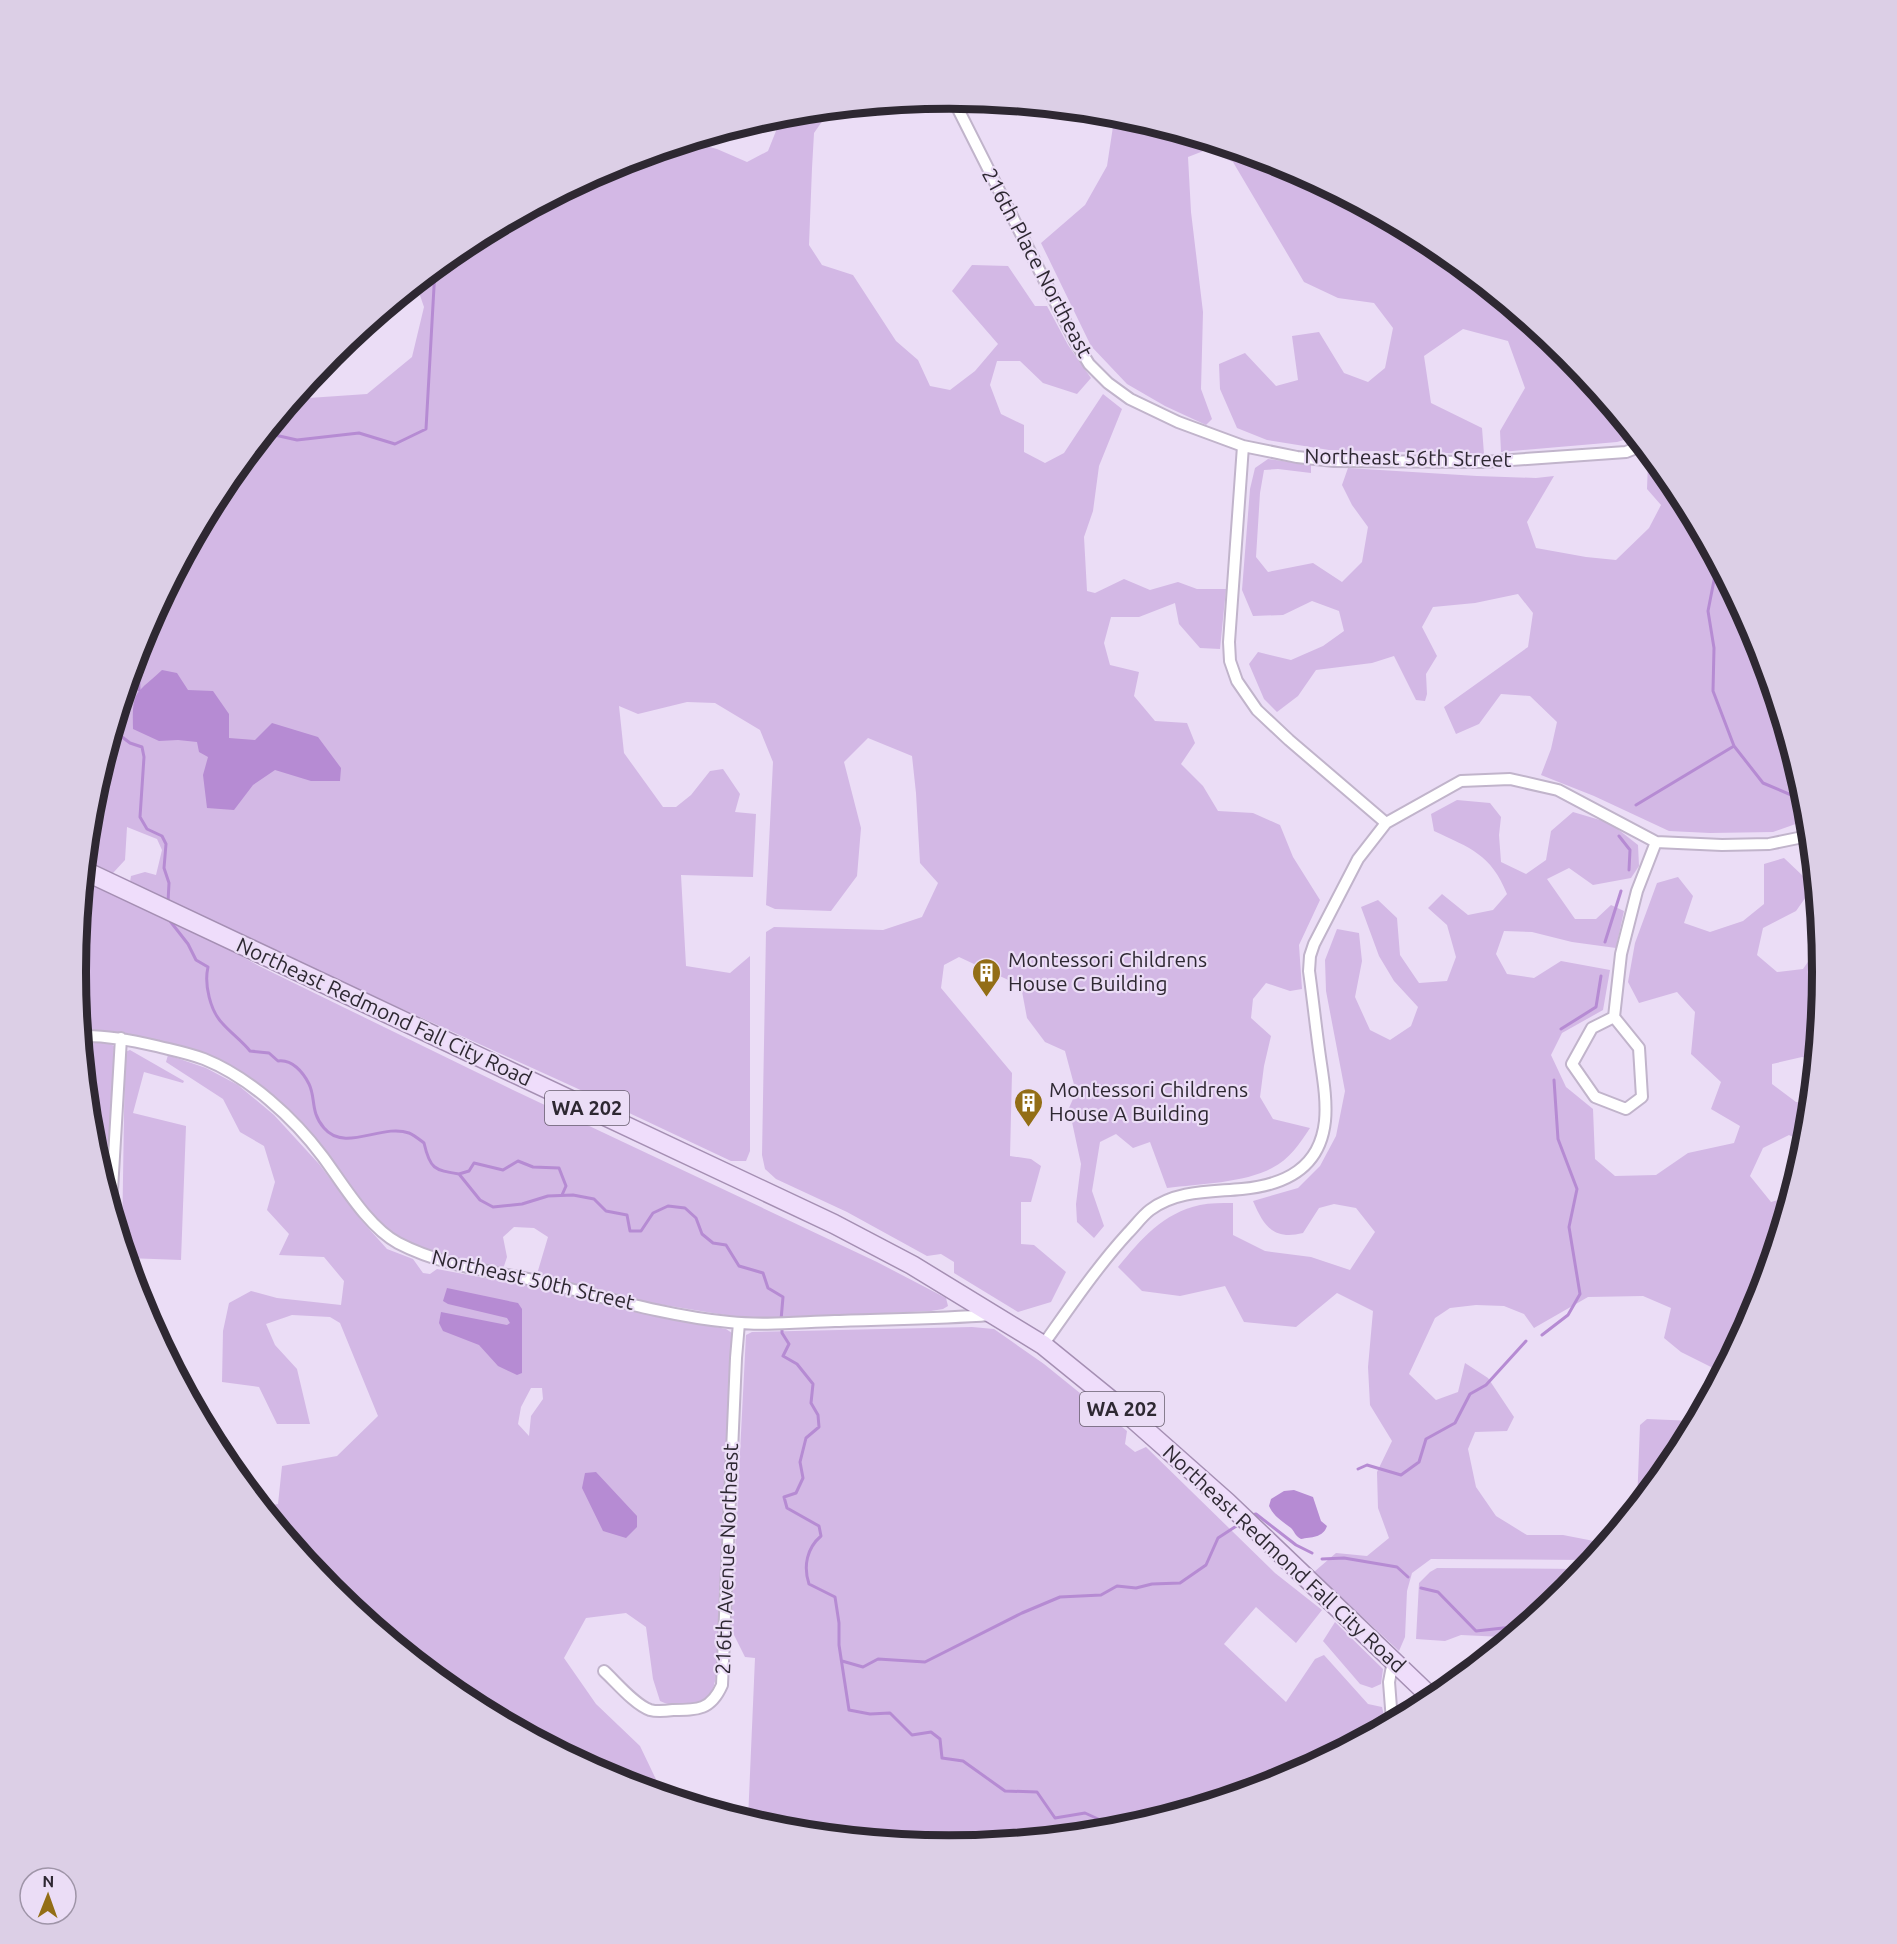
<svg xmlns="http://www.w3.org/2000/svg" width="1897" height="1944" viewBox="0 0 1897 1944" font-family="Ubuntu,sans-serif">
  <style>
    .green { fill: #d3b8e5; fill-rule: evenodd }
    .water { fill: #b68bd3 }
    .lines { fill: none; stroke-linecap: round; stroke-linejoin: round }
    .stream { stroke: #b68bd3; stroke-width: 3 }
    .street-casing { stroke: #c1b4cb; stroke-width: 14 }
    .primary-casing { stroke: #a58fb3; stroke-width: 21 }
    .street { stroke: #fff; stroke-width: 10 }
    .primary { stroke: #efddfb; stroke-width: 18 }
    .labels { text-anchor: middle; stroke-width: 4.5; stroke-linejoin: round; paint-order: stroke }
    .shield { fill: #ebddf6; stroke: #675e6d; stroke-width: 1.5 }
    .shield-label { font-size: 20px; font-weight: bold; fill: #2e2832 }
    .street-label { font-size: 21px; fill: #2e2832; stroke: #ebddf6 }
    .poi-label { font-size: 21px; fill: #2e2832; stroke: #ebddf6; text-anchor: start }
    .rim { fill: none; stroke: #2e2832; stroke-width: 8 }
  </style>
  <rect width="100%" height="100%" fill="#ebddf6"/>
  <path class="green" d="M830,110L814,133L812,168L809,245L822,265L853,275L896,341L918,360L930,386L950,390L975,371L998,344L952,291L972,265L1008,266L1035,306H1047L1068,345L1091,378L1077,394L1043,383L1020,361H997L990,385L1001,414L1024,425V452L1045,463L1064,453L1103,394L1122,409L1099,466L1093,511L1084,537L1087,591L1095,593L1124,579L1150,590L1178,582L1197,589H1226L1220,649L1200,648L1179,624L1175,603L1139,617H1111L1104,643L1110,665L1139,672L1134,696L1155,721L1187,723L1195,743L1181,764L1203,786L1218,811L1253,813L1280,825L1293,857L1320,900L1299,945L1302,989L1290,991L1266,983L1253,999L1251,1018L1271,1036L1264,1066L1260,1097L1273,1119L1310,1128C1300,1143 1289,1160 1272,1168C1244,1183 1199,1184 1167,1188L1150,1142L1133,1148L1116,1134L1100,1142L1092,1191L1104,1226L1094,1238L1077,1222L1076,1204L1081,1164L1069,1108L1076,1092L1065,1051L1045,1042L1027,1018L1021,986L959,957L944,965L941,988L1012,1073L1010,1156L1031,1159L1041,1166L1031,1202H1021V1244L1034,1245L1066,1272L1051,1302L1018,1312L954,1273V1262L941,1254L927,1256L847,1212L776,1179L765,1169L762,1155L766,932L774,927L883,930L922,917L938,883L920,863L916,793L912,756L868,738L844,762L861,828L857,876L831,911L775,909L766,905L773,762L760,730L715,703L687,702L638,714L619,706L624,753L663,807H676L691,795L710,771L723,769L740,794L735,812L756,814L753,877L681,875L686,966L730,973L750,956V1151L746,1161H731L574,1087L138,889L130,882L131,876L145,872L156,875L162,850L157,839L127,827L125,860L113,873L86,860L92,801L142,637L222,486L294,399L367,394L412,357L424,307L416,284L464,246L615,165L691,142L717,149L747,162L768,151L780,121L778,115Z
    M1112,115L1283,165L1434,246L1566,355L1634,437L1617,442L1501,452L1500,431L1525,388L1508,341L1463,329L1424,356L1431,403L1482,428L1484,454L1329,450L1267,440L1237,428L1220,389L1219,364L1245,353L1276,386L1298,380L1292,336L1319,332L1344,373L1368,382L1385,368L1393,328L1374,303L1338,298L1304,282L1233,162L1206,150L1188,157L1191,212L1203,312L1201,389L1212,419L1206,425L1165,406L1127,384L1091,346L1041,243L1085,205L1107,166L1114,120Z
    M1268,459L1311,465V473L1278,469L1264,470L1260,493L1256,557L1268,572L1313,563L1342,582L1362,562L1368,527L1352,505L1342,485L1348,468L1477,476L1536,478L1554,476L1527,522L1536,548L1586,557L1616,560L1649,528L1661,505L1647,489L1648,461L1652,459L1675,487L1756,638L1805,802L1807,820L1773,832L1710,833L1669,831L1594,796L1541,775L1551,749L1557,722L1530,696L1501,694L1479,724L1456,734L1444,707L1528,647L1533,613L1518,594L1475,603L1433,607L1422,627L1437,656L1426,674L1427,694L1425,701L1416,700L1394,656L1372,663L1316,670L1298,696L1277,712L1264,699L1249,664L1258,652L1291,660L1323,646L1344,631L1339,611L1312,601L1283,615L1253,616L1242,590L1250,489L1255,468Z
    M1457,800L1490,803L1501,817L1499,835L1501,862L1526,874L1546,860L1551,831L1573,812L1610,823L1638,845L1639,866L1631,878L1593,885L1569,868L1547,879L1575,919H1596L1611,905L1624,911L1616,948L1572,942L1532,932L1504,931L1496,954L1507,974L1534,978L1561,961L1610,970L1603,1010L1562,1033L1551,1055L1566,1087L1593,1109L1595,1159L1615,1176L1656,1175L1688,1153L1734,1143L1740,1126L1711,1109L1721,1082L1691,1054L1695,1012L1677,992L1639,1003L1628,982L1635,943L1657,883L1678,877L1693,896L1684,923L1710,932L1743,921L1764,904V864L1784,858L1803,876L1808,894L1796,911L1763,928L1757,955L1777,972L1803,969L1819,946L1822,972L1813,1060L1802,1057L1772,1064V1084L1796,1102L1809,1103L1805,1143L1789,1135L1763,1148L1750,1176L1771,1202L1789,1197L1755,1307L1714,1383L1711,1367L1681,1352L1664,1338L1671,1308L1643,1296L1588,1297L1534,1328L1524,1314L1504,1306L1476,1305L1450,1308L1435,1318L1409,1374L1436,1400L1458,1392L1465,1363L1488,1378L1514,1417L1507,1431L1475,1432L1468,1449L1476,1487L1496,1516L1527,1535H1563L1604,1543L1590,1560L1431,1559L1412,1573L1407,1591L1405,1637L1399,1651L1314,1572L1336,1553L1367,1556L1389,1538L1378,1508L1377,1472L1392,1441L1370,1405L1368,1367L1373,1311L1337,1293L1296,1327L1244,1322L1225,1286L1180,1296L1142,1291L1118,1267C1141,1239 1163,1213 1200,1205C1210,1203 1222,1203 1233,1203V1235L1265,1251L1311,1257L1350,1270L1375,1232L1356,1208L1334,1204L1319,1208L1303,1233C1274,1240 1264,1227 1253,1201L1298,1188L1320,1166L1336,1136L1345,1091L1326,991L1325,960L1337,929L1359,933L1362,961L1355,997L1370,1030L1390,1040L1411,1026L1418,1007L1394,981L1379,956L1361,907L1378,900L1397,918L1400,955L1419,983L1447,981L1456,957L1447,925L1428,908L1442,894L1468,915L1493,910L1507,894C1491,854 1470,848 1434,831L1431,814Z
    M84,881L173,919L259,966L513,1090L877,1262L946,1298L948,1306L943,1309L931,1311L776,1318L737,1317L646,1302L537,1274L548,1237L534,1228L514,1227L503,1237L507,1257L503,1269L419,1248L392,1233L375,1217L325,1155L270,1095L169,1044L126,1033L81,1030L75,972Z
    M82,1041L107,1042L114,1046L107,1193L92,1142Z
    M130,1050L184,1081L183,1083L144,1072L133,1113L186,1126L181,1260L127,1258L122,1241L125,1052Z
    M168,1055L206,1068L238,1085L274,1115L319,1164L361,1220L387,1249L413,1259L423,1273L430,1274L437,1269L554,1291L645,1313L726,1329L732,1333L716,1676C715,1682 713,1690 710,1695C698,1708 674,1708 660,1701L653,1679L646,1627L626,1613L586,1618L564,1658L596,1704L640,1746L663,1794L614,1779L463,1698L331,1589L263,1507L278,1504L282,1466L337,1456L378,1416L340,1323L330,1317L292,1315L266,1324L275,1345L297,1369L310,1424H277L259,1387L222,1382L223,1331L229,1303L251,1291L277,1298L341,1305L344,1281L324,1257L279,1255L289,1234L267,1210L275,1182L264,1146L240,1132L223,1099L166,1062ZM531,1388H542L543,1399L531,1416L529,1436L518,1424L521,1407Z
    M972,1327L994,1329L1044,1364L1127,1431L1125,1444L1135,1452L1146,1447L1275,1573L1322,1610L1296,1643L1256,1607L1224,1644L1286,1702L1315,1659L1324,1655L1368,1704L1382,1707L1386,1724L1282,1779L1119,1829L948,1845L778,1829L748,1820L755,1658L745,1657L731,1629L746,1335L752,1332Z
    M1647,1419L1694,1421L1675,1458L1637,1504L1640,1425Z
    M1437,1568L1583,1569L1566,1590L1506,1639L1503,1637L1461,1635L1445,1641L1416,1639L1419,1583L1430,1572Z
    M1335,1622L1383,1669L1381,1684L1372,1688L1360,1684L1323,1641Z"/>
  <path class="water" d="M162,670L177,673L188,690L213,691L229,714V738L255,740L272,723L318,737L341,768L340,781H311L275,770L253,785L234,810L207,808L203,775L208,757L199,752L197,742L178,740L159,741L133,729C132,690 135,695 162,670Z
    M447,1288L518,1303L522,1309V1373L517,1375L498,1366L479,1345L443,1331L439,1323L441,1312L507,1325L510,1323L507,1318L448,1304L443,1301Z
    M596,1472L637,1516V1527L626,1538L603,1531L582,1488L585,1473Z
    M1294,1490L1313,1497L1321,1521L1327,1526C1323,1538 1311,1537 1301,1539C1295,1536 1295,1532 1291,1528C1282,1521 1274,1517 1269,1506L1271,1499L1284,1491Z"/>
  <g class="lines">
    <path class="stream" d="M1493,294L1497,301L1563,362L1574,363
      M266,433L297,440L359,433L395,444L426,429L435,269
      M1717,565L1708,611L1714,648L1713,691L1734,746L1763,783L1796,797H1804
      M138,650L139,690
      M113,730L130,743L142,747L144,757L140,817L147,829L162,836L166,844L164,868L169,883L168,902
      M1636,805L1734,746
      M1619,836L1630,850L1629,870
      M170,918V921L188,944L196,960L208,967C204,984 210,1011 223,1024C232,1034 242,1041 250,1051L269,1053L278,1061C292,1059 303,1072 309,1084C316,1098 310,1112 324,1128C345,1153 382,1123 409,1133C414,1135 420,1140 424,1143C430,1169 434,1170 459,1174L480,1200L493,1207L522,1204L548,1196L573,1195L594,1199L606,1211L627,1215L630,1231H641L653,1213L668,1206L685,1208L696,1218L702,1234L713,1243L726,1245L739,1266L763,1273L768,1288L783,1297L781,1320
      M1605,942L1621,891
      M1561,1029L1596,1007L1601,976
      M459,1174L469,1171L474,1163L503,1170L518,1161L533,1167L559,1168L566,1186L562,1195
      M782,1327V1333L789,1344L783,1356L797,1364L813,1384L811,1403L818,1415L819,1427L806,1438L800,1462L803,1478L796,1493L784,1497L787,1508L819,1526L821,1536C807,1548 803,1566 809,1584L835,1597L839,1623V1645L849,1710L870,1714L890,1713L912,1735L931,1732L940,1739L942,1758L963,1761L1005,1791L1037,1792L1055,1818L1085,1813L1109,1824L1130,1818L1142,1822
      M1542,1335L1568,1315L1580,1294L1569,1227L1577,1189L1558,1139L1554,1080
      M1358,1469L1367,1465L1401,1475L1419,1462L1426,1439L1455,1423L1470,1394L1486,1385L1526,1341
      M1251,1515L1256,1514L1296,1545L1312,1553
      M1322,1559L1344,1558L1397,1567L1408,1577
      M1421,1588L1438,1592L1476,1631L1521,1626
      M842,1661L863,1667L878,1659L925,1662L1022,1613L1060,1597L1101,1595L1117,1586L1136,1588L1152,1584L1180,1583L1206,1565L1218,1538L1241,1523"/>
    <defs>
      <path id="street" d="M953,99L1075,341L1089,364L1108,383L1130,399L1178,422L1243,446L1297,457L1334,461L1483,462L1626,452L1641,446
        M1243,446L1229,642L1230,661L1237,681L1257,710L1289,740L1386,823
        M1614,1017L1639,1048L1642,1097L1626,1109L1595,1097L1572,1064L1592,1028L1614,1017L1621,954L1637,891L1656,842
        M81,1036C106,1035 131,1040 156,1046C172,1050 188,1053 204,1059C249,1077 294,1118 323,1157C343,1184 368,1227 398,1243C442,1266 491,1271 538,1281C601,1296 665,1316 729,1322C764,1326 800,1322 835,1321C886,1319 938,1319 990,1315
        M111,1207L121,1038
        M1043,1345C1070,1307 1096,1268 1128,1233C1135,1226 1142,1216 1150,1210C1177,1190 1211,1192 1242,1189C1285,1185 1320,1168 1325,1121C1327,1100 1323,1078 1320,1057C1316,1029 1313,1000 1309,971L1310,956L1314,944L1358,859L1386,823L1461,781L1510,779L1558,790L1656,842L1722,845L1769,844L1803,837L1808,833
        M604,1671C616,1682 635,1705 650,1710C657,1712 666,1711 673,1710C698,1710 711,1710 722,1685L736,1358L739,1323
        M1392,1721L1389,1682L1393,1661"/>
      <path id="primary" d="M85,871L834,1224L912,1265L1043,1345L1123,1410L1227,1502L1433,1699"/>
    </defs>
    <use href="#street" class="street-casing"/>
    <use href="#primary" class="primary-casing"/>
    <use href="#street" class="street"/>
    <use href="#primary" class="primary"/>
  </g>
  <defs>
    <symbol id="building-pin" viewBox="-11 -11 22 30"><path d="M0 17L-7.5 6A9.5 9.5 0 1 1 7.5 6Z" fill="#936e16" stroke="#ebddf6"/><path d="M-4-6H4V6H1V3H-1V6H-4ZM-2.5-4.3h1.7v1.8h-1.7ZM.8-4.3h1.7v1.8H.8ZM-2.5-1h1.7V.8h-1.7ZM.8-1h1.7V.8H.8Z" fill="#fff"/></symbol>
  </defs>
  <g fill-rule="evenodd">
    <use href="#building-pin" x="970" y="956" width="33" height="45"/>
    <use href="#building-pin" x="1012" y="1086" width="33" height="45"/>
  </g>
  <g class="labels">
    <g class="shield">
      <rect x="545" y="1091" width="84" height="34" rx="4.5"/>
      <rect x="1080" y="1392" width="84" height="34" rx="4.5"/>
    </g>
    <g class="shield-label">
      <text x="587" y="1115">WA 202</text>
      <text x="1122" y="1416">WA 202</text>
    </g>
    <g class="street-label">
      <text transform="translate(1037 263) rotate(62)" y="7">216th Place Northeast</text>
      <text transform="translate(1408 458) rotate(1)" y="7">Northeast 56th Street</text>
      <text transform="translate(384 1012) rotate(25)" y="7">Northeast Redmond Fall City Road</text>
      <text transform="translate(533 1280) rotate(13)" y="7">Northeast 50th Street</text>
      <text transform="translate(727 1559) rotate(-88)" y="7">216th Avenue Northeast</text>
      <text transform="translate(1284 1559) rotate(43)" y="7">Northeast Redmond Fall City Road</text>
    </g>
    <g class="poi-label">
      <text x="1008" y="967">Montessori Childrens<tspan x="1008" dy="24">House C Building</tspan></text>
      <text x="1049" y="1097">Montessori Childrens<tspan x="1049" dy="24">House A Building</tspan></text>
    </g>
  </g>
  <path d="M0 0H1897V1944H0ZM86 972a863 863 0 1 1 1726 0a863 863 0 1 1-1726 0Z" fill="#dccfe6" fill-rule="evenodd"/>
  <path class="rim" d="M86 972a863 863 0 1 1 1726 0a863 863 0 1 1-1726 0Z"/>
  <g transform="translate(48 1896) rotate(1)"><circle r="28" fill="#ebddf6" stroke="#9f95a8" stroke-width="1.5"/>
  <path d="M0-4.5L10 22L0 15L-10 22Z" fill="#936e16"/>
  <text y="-9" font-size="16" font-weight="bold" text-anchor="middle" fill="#2e2832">N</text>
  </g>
</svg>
